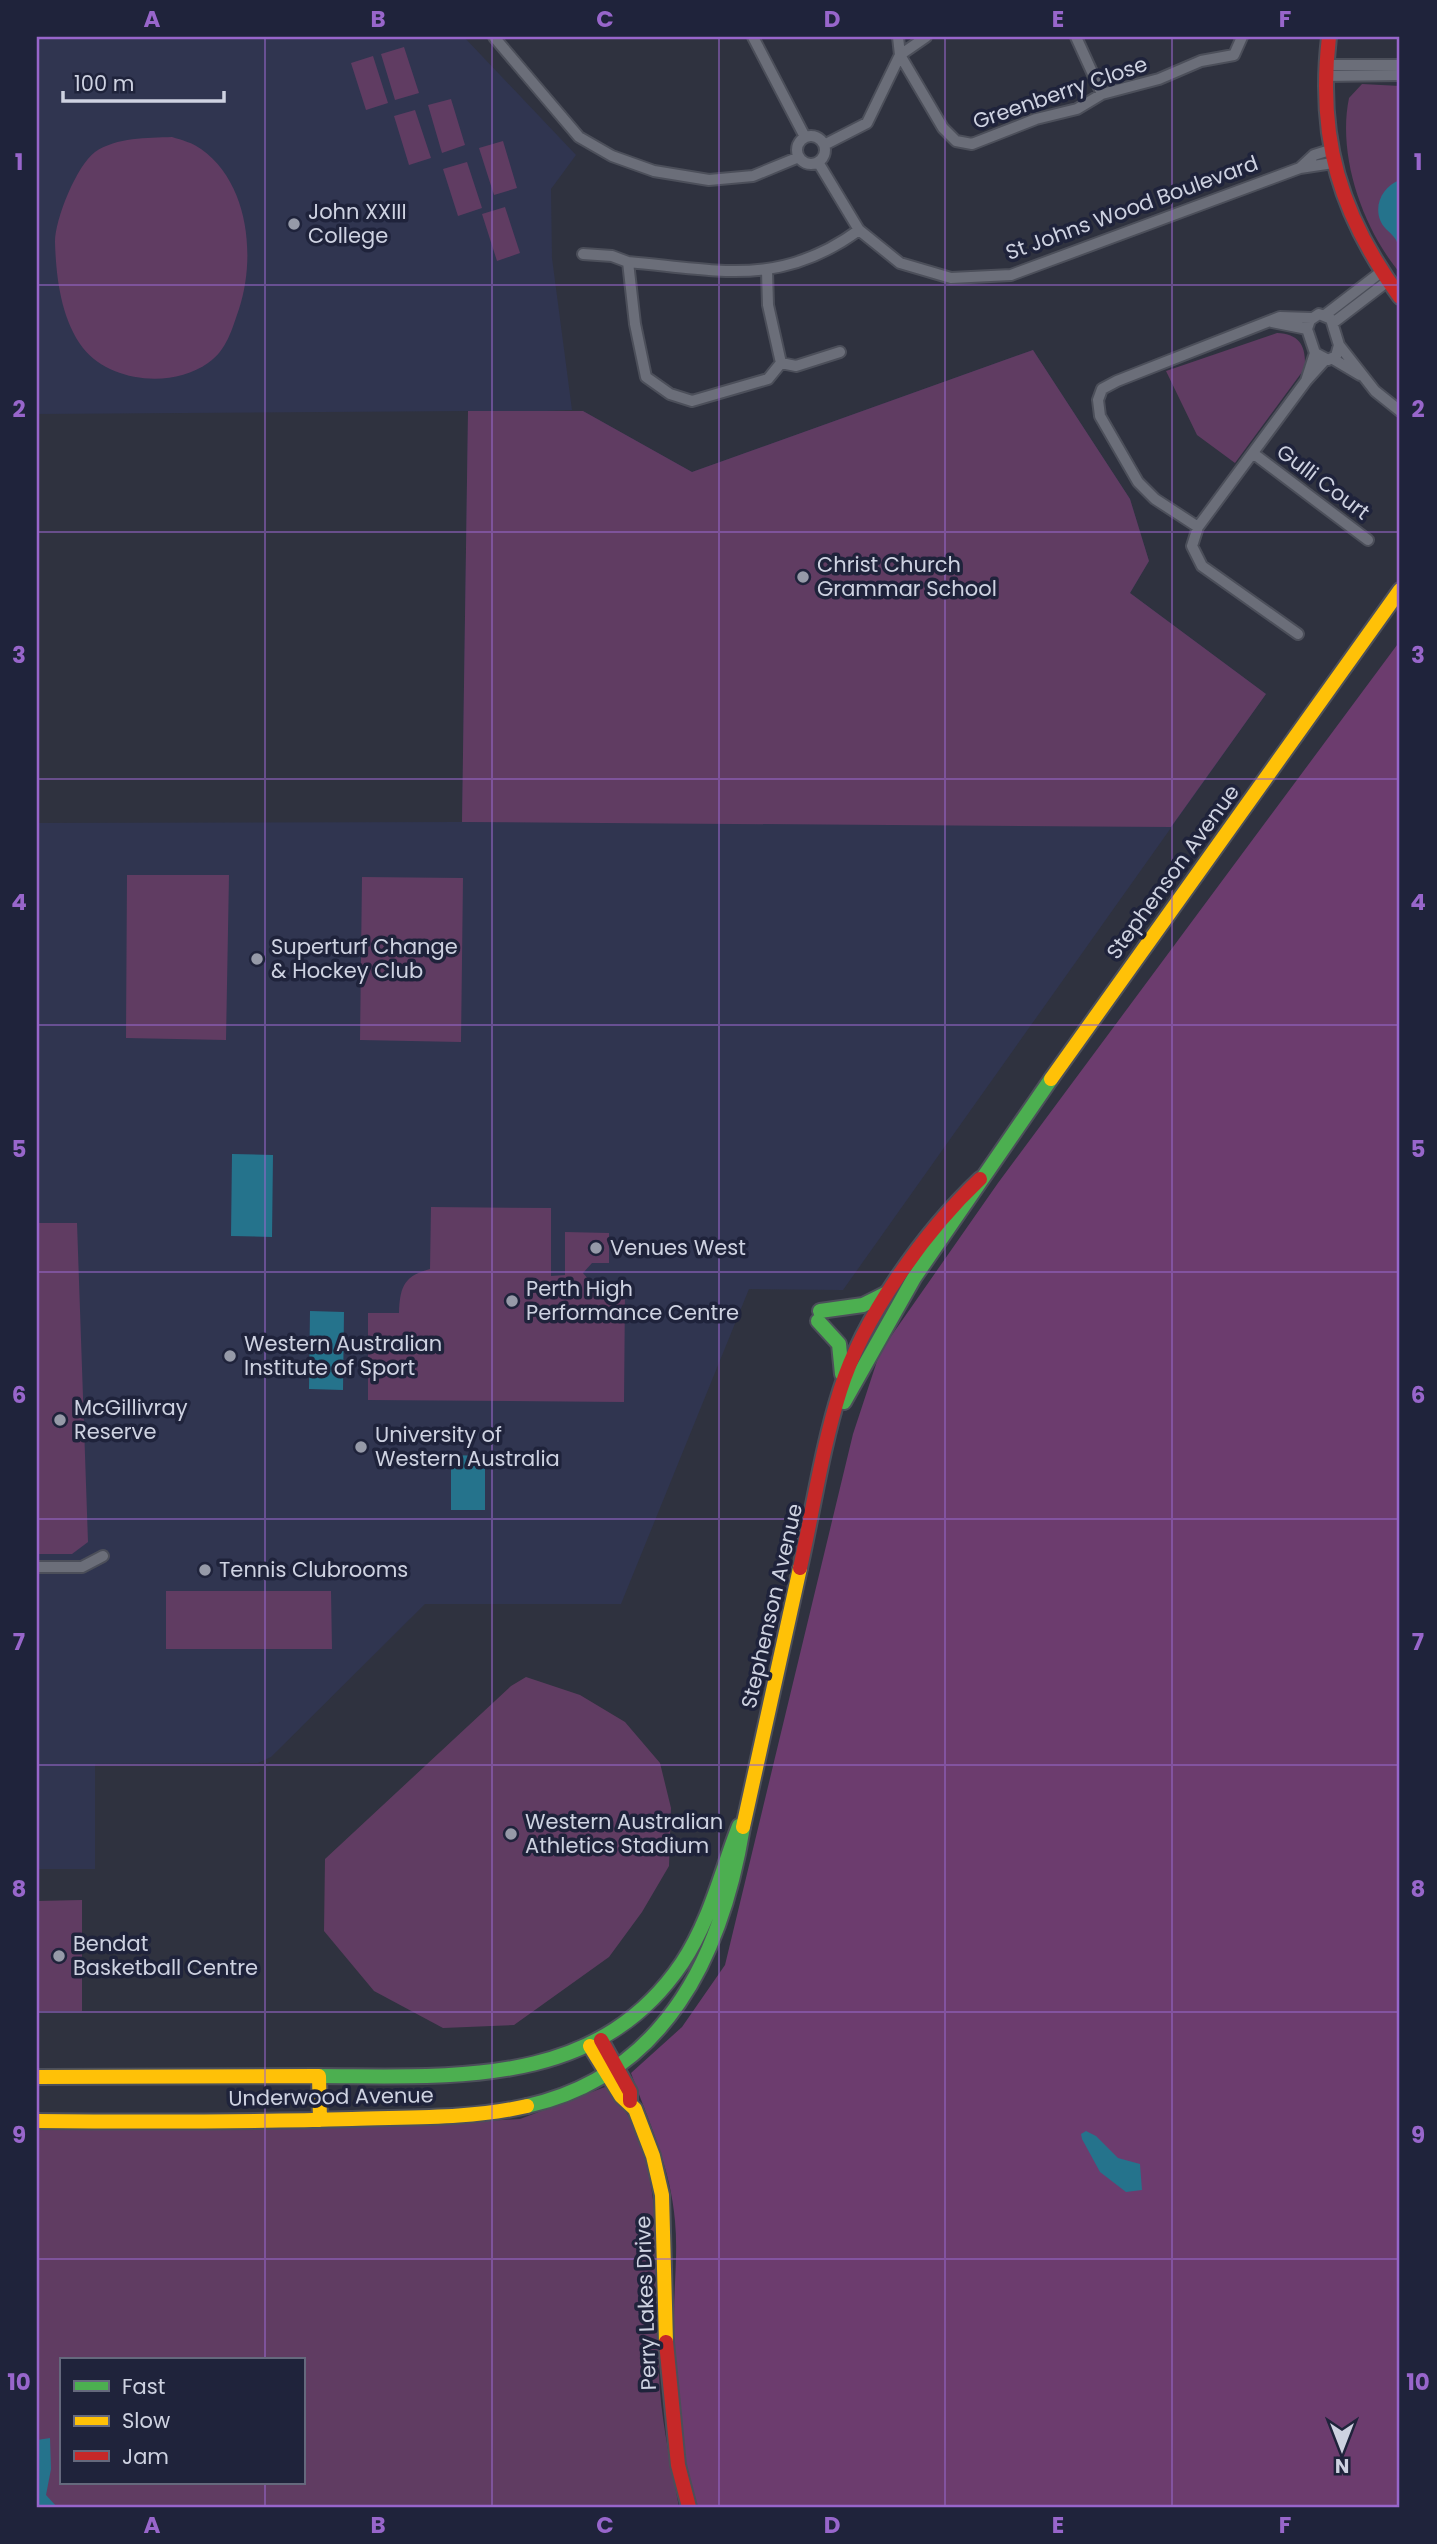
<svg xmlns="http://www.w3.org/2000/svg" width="1437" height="2544" viewBox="0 0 1437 2544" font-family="Poppins,sans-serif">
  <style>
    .built { fill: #303550 }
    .green { fill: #603c62; fill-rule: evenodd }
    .forest { fill: #6c3c6e }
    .water { fill: #25738c }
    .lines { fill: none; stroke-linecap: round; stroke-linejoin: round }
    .street-casing { stroke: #4c4f5a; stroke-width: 14 }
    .fast-casing { stroke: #4c4f5a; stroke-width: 18 }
    .slow-casing { stroke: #4c4f5a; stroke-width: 18 }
    .jam-casing { stroke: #4c4f5a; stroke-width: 18 }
    .street { stroke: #6b6e79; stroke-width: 10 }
    .fast { stroke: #4caf50; stroke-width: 14 }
    .slow { stroke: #ffc107; stroke-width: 14 }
    .jam { stroke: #c62828; stroke-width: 14 }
    .grid { fill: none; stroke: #9866cb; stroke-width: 2; stroke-opacity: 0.55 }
    .poi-dot { fill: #969aa8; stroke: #1f233b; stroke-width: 2.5 }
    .labels { text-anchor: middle; stroke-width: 7; stroke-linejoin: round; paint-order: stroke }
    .street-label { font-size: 21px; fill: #ced2e1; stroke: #1f233b }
    .poi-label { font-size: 21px; fill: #ced2e1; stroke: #1f233b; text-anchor: start }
    .neatline { fill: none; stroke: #9866cb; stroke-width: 2.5 }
    .grid-label { font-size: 23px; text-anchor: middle; font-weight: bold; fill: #9866cb }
  </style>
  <rect width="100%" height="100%" fill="#2f323f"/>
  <path class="built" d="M37,37H464L576,155L551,189L552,258L572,410L547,411H583L692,472L1033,350L1130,499L1149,561L1130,593L1266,694L843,1290L749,1289L621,1604H425L271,1757L258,1763L95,1764V1869H37V823L462,822L468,411L37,414Z"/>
  <path class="green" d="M404,47L419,93L395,100L381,54Z
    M373,56L388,103L366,110L351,63Z
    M1362,84L1400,86V273C1363,229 1337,156 1349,98Z
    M451,99L465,145L442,153L428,105Z
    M415,110L431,158L409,165L394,116Z
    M172,137C182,140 193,143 201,149C249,183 256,257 239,309C232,329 227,350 208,363C173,388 111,383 83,348C61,319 56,277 55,242C55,219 77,165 95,152C117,137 147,138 172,137Z
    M503,141L517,188L494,195L479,148Z
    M467,162L482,208L458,216L443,169Z
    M505,207L520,253L497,261L482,214Z
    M1277,333C1300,334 1306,346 1305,368L1235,463L1197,435L1166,371Z
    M1033,350L1130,499L1149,561L1130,593L1266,694L1171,827L462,822L468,411H583L692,472Z
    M127,875H229L226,1040L126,1038Z
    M362,877L463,878L461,1042L360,1040Z
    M431,1207L551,1208V1276L565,1275V1232L609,1233V1263H592L583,1273L599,1292H625L624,1402L368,1400V1313H399C400,1288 403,1276 430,1269Z
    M37,1223H77L88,1542L72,1554H37Z
    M166,1591H331L332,1649H166Z
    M526,1677L580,1695L625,1722L660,1763L671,1808L669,1866L642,1912L609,1957L514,2025L443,2028L374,1991L324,1931L325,1859L511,1686Z
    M82,1900V2011H37V1901Z
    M605,2087C675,2148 653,2306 660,2391C663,2430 672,2469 679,2507H37V2128L402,2126L520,2119ZM61,2360H303V2483H61Z"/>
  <path class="forest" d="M1400,641V2507H694C675,2446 673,2381 674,2317C674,2285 678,2253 675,2221C671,2169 649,2122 631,2073L682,2027L725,1965L853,1434L880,1352L998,1183Z"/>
  <path class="water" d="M1400,180V256C1398,251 1399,245 1396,240C1392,233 1384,229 1381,222C1373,205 1383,186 1400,180Z
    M232,1154L273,1155L272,1237L231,1236Z
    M310,1311L344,1312L343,1390L309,1389Z
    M451,1455L485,1456V1510H451Z
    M1086,2131L1096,2136L1118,2158L1140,2164L1142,2190L1126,2192L1100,2172L1082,2139L1081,2134Z
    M50,2438L51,2469L46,2495L57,2507H37V2440Z"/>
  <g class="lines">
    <defs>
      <path id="street" d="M494,37L579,137L612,156L654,171L709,180L753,176L799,157
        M753,37L805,137
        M898,37L900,55L943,128L956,141L972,144L1036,119L1077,109L1102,94L1159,79L1201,61L1234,55L1242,37
        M1076,37L1102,94
        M900,55L926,37
        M1325,65H1400
        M1325,76L1400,75
        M797 150a14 14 0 1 1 28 0a14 14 0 1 1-28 0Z
        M824,145L867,123L900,55
        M818,162L859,230L900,263L951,278L1011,275L1300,168L1333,163
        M1300,168L1314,155L1330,150
        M583,254L612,256L628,262C718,270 780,288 859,230
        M628,262L635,324L646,377L670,394L692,401L768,379L781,363
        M767,271L768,305L781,363L796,366L840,352
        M1319,314L1331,319L1339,345L1336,356L1328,360L1315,353L1307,329L1310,320Z
        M1325,315L1381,272
        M1311,318L1280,317L1117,381L1102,389L1098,400L1100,416L1138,482L1155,499L1198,527L1306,381L1325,360
        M1272,322L1307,329
        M1333,323L1388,281
        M1339,345L1375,391L1400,411
        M1333,359L1360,375
        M1306,381L1315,353
        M1254,454L1368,540
        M1198,527L1192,546L1202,566L1298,634
        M37,1567H82L103,1556"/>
      <path id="fast" d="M820,1311L863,1305L885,1294
        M818,1321L839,1344L842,1374
        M844,1402L914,1278L1051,1079
        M316,2076C451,2076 596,2090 682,1963C710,1921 721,1872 739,1826
        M527,2106C665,2075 722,1955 743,1827"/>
      <path id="slow" d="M1051,1079L1400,590
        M743,1827L800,1568
        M590,2046L621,2096L635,2109L653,2156L662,2195L666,2342
        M319,2076L320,2120
        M37,2077L316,2076
        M37,2121C142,2122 247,2122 352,2119C411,2117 470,2119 527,2106"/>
      <path id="jam" d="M1329,37C1317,138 1340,215 1400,297
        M800,1568C813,1510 822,1448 840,1391C863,1317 924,1232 980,1179
        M601,2040L630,2092V2101
        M666,2342L678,2465L689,2507"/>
    </defs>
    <use href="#street" class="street-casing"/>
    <use href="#fast" class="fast-casing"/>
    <use href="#slow" class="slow-casing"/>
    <use href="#jam" class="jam-casing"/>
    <use href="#street" class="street"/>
    <use href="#fast" class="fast"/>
    <use href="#slow" class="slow"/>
    <use href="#jam" class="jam"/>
  </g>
  <path class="grid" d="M265,37V2360M492,37V2507M719,37V2507M945,37V2507M1172,37V2507M37,285H1400M37,532H1400M37,779H1400M37,1025H1400M37,1272H1400M37,1519H1400M37,1765H1400M37,2012H1400M37,2259H1400M265,2483V2507"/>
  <g class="poi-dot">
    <circle cx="294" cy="224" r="7"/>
    <circle cx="803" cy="577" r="7"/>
    <circle cx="257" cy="959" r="7"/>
    <circle cx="596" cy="1248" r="7"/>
    <circle cx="512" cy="1301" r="7"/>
    <circle cx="230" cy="1356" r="7"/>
    <circle cx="60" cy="1420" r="7"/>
    <circle cx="361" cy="1447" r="7"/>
    <circle cx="205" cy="1570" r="7"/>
    <circle cx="511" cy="1834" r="7"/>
    <circle cx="59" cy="1956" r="7"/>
  </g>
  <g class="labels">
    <g class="street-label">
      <text transform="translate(1060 93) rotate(-19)" y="7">Greenberry Close</text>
      <text transform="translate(1132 208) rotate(-20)" y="7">St Johns Wood Boulevard</text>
      <text transform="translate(1323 482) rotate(37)" y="7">Gulli Court</text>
      <text transform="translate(1173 872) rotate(-54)" y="7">Stephenson Avenue</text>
      <text transform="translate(772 1606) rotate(-77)" y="7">Stephenson Avenue</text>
      <text transform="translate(331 2097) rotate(-1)" y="7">Underwood Avenue</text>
      <text transform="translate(646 2303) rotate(-92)" y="7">Perry Lakes Drive</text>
    </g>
    <g class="poi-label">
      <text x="308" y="219">John XXIII<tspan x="308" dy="24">College</tspan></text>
      <text x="817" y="572">Christ Church<tspan x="817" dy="24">Grammar School</tspan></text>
      <text x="271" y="954">Superturf Change<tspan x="271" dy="24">&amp; Hockey Club</tspan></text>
      <text x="610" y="1255">Venues West</text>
      <text x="526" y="1296">Perth High<tspan x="526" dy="24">Performance Centre</tspan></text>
      <text x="244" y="1351">Western Australian<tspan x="244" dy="24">Institute of Sport</tspan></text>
      <text x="74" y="1415">McGillivray<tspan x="74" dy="24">Reserve</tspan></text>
      <text x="375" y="1442">University of<tspan x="375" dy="24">Western Australia</tspan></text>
      <text x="219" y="1577">Tennis Clubrooms</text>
      <text x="525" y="1829">Western Australian<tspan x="525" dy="24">Athletics Stadium</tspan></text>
      <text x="73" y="1951">Bendat<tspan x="73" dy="24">Basketball Centre</tspan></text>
    </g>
  </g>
  <rect width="1437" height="2544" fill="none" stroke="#1f233b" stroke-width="77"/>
  <rect x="60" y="2358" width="245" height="126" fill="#1f233b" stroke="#65697d" stroke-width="2"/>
  <rect x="74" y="2381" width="35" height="10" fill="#4caf50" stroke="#65697d" stroke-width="2"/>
  <text x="122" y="2394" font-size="21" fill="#ced2e1">Fast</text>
  <rect x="74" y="2416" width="35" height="10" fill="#ffc107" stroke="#65697d" stroke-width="2"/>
  <text x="122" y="2428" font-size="21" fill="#ced2e1">Slow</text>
  <rect x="74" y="2451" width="35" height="10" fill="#c62828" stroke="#65697d" stroke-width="2"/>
  <text x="122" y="2464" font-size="21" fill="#ced2e1">Jam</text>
  <g transform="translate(1342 2449) rotate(180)" stroke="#1f233b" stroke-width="5" paint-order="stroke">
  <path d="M0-5L12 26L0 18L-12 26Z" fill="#ced2e1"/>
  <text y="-10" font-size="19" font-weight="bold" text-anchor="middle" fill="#ced2e1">N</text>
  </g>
  <path d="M63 91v10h161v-10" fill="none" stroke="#ced2e1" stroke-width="3.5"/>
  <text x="74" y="91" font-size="21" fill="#ced2e1" stroke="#1f233b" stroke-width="5" paint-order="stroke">100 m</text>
  <rect x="38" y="38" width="1360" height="2468" class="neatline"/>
  <g class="grid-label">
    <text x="152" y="27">A</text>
    <text x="378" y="27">B</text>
    <text x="605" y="27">C</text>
    <text x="832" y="27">D</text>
    <text x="1058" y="27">E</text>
    <text x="1285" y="27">F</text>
    <text x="19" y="170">1</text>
    <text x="1418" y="170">1</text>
    <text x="19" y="417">2</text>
    <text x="1418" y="417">2</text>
    <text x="19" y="663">3</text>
    <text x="1418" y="663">3</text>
    <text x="19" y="910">4</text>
    <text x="1418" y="910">4</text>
    <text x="19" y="1157">5</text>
    <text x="1418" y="1157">5</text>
    <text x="19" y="1403">6</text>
    <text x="1418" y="1403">6</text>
    <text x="19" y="1650">7</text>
    <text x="1418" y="1650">7</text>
    <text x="19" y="1897">8</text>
    <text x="1418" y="1897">8</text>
    <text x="19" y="2143">9</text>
    <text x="1418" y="2143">9</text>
    <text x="19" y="2390">10</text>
    <text x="1418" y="2390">10</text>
    <text x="152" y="2533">A</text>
    <text x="378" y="2533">B</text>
    <text x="605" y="2533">C</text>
    <text x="832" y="2533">D</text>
    <text x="1058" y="2533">E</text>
    <text x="1285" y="2533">F</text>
  </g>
</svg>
